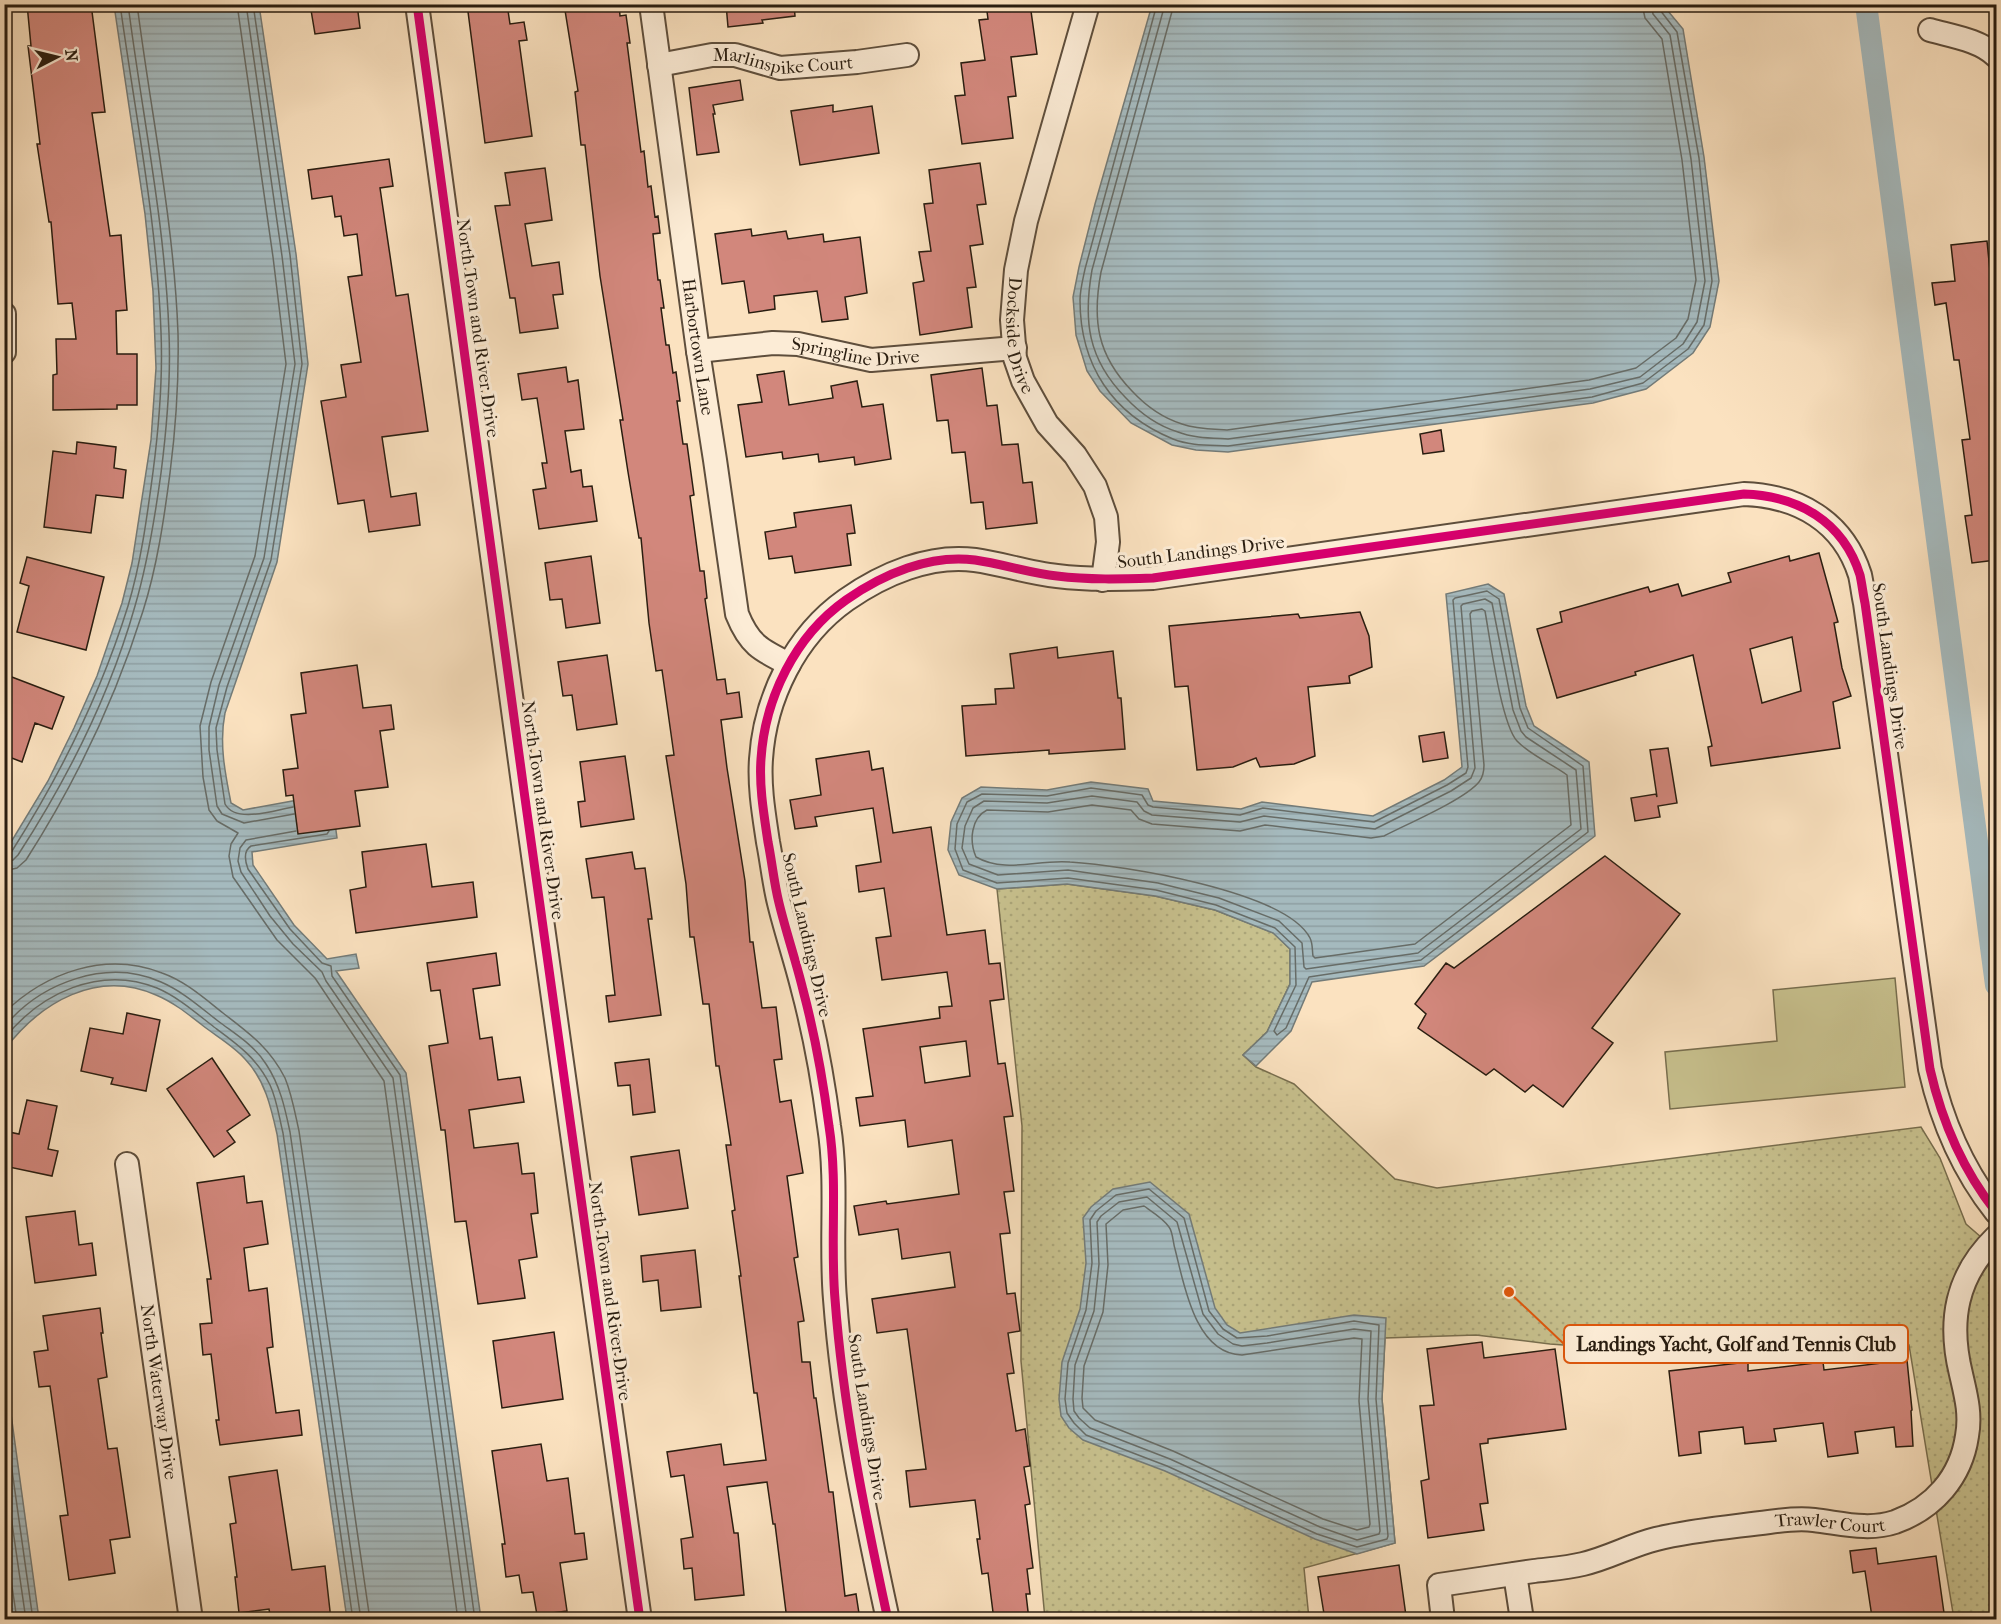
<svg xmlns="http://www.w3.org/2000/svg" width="2001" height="1624" viewBox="0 0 2001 1624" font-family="'IM FELL French Canon',serif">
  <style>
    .grass { fill: url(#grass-dots); stroke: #786e4e; stroke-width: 1.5 }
    .pitch { fill: #c7c08d; stroke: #786e4e; stroke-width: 1.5 }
    .water { fill: url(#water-rules); stroke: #737b78; stroke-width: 1.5 }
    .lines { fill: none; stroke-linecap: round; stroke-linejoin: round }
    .shore { stroke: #676c67; stroke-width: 1.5 }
    .canal { stroke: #a5babe; stroke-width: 22 }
    .building { fill: #d2877c; stroke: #291d10; stroke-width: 1.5; fill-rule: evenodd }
    .minor-casing { stroke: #5e4e3c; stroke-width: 26 }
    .minor { stroke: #fcecd6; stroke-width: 22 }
    .cycleway-casing { stroke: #fcecd6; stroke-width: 13 }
    .cycleway { stroke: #d6006c; stroke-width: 9 }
    .labels { text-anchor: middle; stroke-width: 6; stroke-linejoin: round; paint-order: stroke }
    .street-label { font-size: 18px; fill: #291d10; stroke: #fcecd6 }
    .leader { fill: none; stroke: #de560c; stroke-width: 2 }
    .callout-dot { fill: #de560c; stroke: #fcecd6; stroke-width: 2 }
    .callout { fill: #fcecd6; stroke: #de560c; stroke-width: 2 }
    .callout-label { font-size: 20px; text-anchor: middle; font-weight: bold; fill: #291d10 }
  </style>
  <defs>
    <pattern id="grass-dots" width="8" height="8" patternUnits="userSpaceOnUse" patternTransform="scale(1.5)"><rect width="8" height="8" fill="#c7c08d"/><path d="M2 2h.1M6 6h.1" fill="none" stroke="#aba579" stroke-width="1.8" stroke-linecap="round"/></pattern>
    <pattern id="water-rules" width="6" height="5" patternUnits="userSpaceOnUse" patternTransform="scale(1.5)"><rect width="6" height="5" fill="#a5babe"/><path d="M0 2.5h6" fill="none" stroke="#8e9fa2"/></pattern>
  </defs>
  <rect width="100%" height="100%" fill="#fbe2c0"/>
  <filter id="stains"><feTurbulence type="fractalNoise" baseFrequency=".00333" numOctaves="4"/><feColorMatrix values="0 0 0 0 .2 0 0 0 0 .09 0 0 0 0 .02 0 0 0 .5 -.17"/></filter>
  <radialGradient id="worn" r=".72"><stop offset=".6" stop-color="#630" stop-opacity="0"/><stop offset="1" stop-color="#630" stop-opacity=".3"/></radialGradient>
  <path class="grass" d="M1067,884L1155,896L1215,910L1274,933L1290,949V984L1267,1032L1243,1055L1256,1067L1294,1084L1395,1179L1437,1188L1921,1127L1940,1158L1966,1224L1996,1250V1619H1954L1909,1345L1712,1356L1550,1344L1476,1335L1385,1338L1382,1399L1395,1543L1304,1568L1309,1619H1045L1021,1361L1022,1126L997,889Z"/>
  <path class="pitch" d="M1895,978L1905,1087L1670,1109L1665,1052L1777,1041L1773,990Z"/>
  <path class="water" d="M114,5H259L296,254L308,364L277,562L225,713C219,743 225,773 231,803L243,810L331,794L337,838L252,852L253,865L294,925L327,959L356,954L359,968L336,971L406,1073L481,1619H347L277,1134C271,1107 265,1080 245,1059C234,1046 216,1036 202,1025C188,1014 173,1002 156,995C97,969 41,1002 5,1049V852L48,781L74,728L97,676L122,603L132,563L151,440L156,368L153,291L145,214Z
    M1663,5L1683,29L1704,157L1719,281L1710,327L1693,353L1646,389L1593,403L1228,452L1196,450L1172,445L1131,423L1100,391L1087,371L1076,335L1073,297L1079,267L1095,204L1152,5Z
    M1488,584L1504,594L1526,706L1534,726L1589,762L1595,836L1424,966L1312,982L1291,1031L1256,1066L1243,1055L1267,1032L1290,984V949L1273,933L1215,910L1155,896L1067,884L997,889L959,875L948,850L951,822L962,798L981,787L1047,790L1091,782L1148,789L1153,801L1241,809L1262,802L1373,816L1444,780L1462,767L1446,594Z
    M1150,1182L1189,1214L1215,1308L1227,1325L1240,1333L1354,1315L1386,1318L1382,1399L1395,1543L1357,1554L1315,1539L1165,1471L1083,1440L1069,1428L1061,1416L1059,1399L1062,1362L1080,1309L1086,1263L1083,1218L1091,1207L1113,1189Z
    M5,1370L39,1619H5Z"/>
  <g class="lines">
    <path class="shore" d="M237,4L273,257L286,364L255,556L211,682L200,726L203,777L209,810L217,821L238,833L231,844L229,856L233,877L277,940L315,978L384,1081L458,1620
      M246,4L282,256L295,364L264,558L219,685L209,727V750L217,806L222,814L244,823L294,814
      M253,4L290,255L302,364L271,560L227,687L216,728L217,750L225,804C236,824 274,810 293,807
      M1157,4L1085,269C1083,279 1080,290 1080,300C1080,365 1112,414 1173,439C1190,446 1210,445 1228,446L1592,397L1643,383L1688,349L1704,325L1712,281L1699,158L1677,32L1660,10L1658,4
      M1165,4L1092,270C1083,321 1088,359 1125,397C1139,412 1158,426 1178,432C1193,438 1211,438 1228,439L1590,389L1640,377L1683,344L1697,322L1705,281L1691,159L1670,35L1653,14L1651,4
      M1174,4L1101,272C1092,320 1097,355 1132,391C1145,405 1163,418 1182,424C1196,429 1212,429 1227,430L1589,380L1636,368L1676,338L1688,319L1696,280L1682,160L1662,39L1645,18L1642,4
      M1487,591L1499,599L1520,708L1528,728L1583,766L1588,832L1421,960L1309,977L1286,1028L1277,1035L1274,1031L1296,985L1295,947L1275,928L1216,905L1156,890L1068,878L997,883L963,870L955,849L957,824L967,802L982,794L1047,796L1091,788L1142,795L1148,805L1153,807L1240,815L1263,808L1374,822L1447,785L1466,773L1468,767L1453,600L1455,598Z
      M1485,599L1492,603L1513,710L1521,731L1526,737L1576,770L1581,829L1418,953L1306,969L1304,967L1302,943L1279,921L1219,898L1158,883L1068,870L998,875L969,864L962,848L965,826L973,808L984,801L1047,803L1092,796L1137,802L1144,811L1152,815L1240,822L1264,816L1375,829L1451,791L1471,778L1475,768L1461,606L1463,604Z
      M1482,609L1485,611C1490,639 1501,723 1517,741C1530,755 1552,764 1567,775L1571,825L1415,944L1315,958L1313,956C1312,950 1313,944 1310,938C1286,891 1121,865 1070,862C1037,859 1006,874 976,857C969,841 971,818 987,810L1048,812L1092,805L1131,810L1139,819L1152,824L1240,831L1265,825L1371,838L1384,836C1407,824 1464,800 1479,782C1483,777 1484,771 1484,765L1470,614L1472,611Z
      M296,831L246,840L240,848L238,861L241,872L270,916L293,944L322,972L326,981L393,1078L467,1620
      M329,831L327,834L251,846C243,851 245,861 248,869L290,929L322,963L331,966L332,976L400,1075L475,1620
      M4,854L12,851C61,774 101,693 128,606C141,563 147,517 153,472C159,426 163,379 161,332C157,222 135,113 120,4
      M4,862L13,860L18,855C68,778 110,695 135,606C148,562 155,517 161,473C167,426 171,380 169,333C165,222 142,114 128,4
      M4,871L17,868L26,860C76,782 115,700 143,611C157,567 164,519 170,473C176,426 179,380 178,333C174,223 151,114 137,4
      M4,1013C46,972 106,951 162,973C185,981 204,998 223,1013C249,1033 270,1048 285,1078C292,1095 295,1113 299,1131L370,1620
      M4,1027C41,982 107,958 161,982C182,991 200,1007 218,1021C235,1034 254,1045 266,1064C280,1085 285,1108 290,1132L361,1620
      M4,1039C40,993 100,965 157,988C178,997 196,1013 214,1027C237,1044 257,1058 270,1085C277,1100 279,1117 283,1133L353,1620
      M1149,1189L1184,1218L1209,1311L1223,1329L1237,1338L1267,1336L1354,1321L1379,1325L1376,1399L1388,1536L1387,1539L1357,1547L1317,1534L1167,1466L1086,1435L1074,1423L1067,1413L1065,1399L1068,1363L1086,1310L1092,1263L1090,1220L1096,1211L1116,1195Z
      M1147,1197L1177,1222L1203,1314L1218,1334L1233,1344L1242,1346L1267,1343L1354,1329L1371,1331L1368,1399L1380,1531L1379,1534L1357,1540L1320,1527L1170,1459L1090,1428L1079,1418L1074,1411L1073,1399L1075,1365L1094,1311L1099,1264L1097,1222L1101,1216L1119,1202Z
      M1144,1206C1151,1211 1164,1219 1169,1227C1173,1232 1173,1243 1175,1249C1184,1284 1195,1354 1242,1355L1354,1338L1362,1339L1359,1401L1370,1524L1369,1527L1357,1530L1323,1519L1173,1451L1095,1420L1083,1408L1082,1398L1084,1366L1103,1312L1108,1265L1106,1224L1123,1210Z
      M4,1413L33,1620
      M4,1468L26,1620
      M4,1532L17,1620"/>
    <path class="canal" d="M1866,4L1996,985"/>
  </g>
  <path class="building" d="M27,4H91L105,112L92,113L110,236L121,235L127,310L116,311L117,354H137V405H117V409L53,410V375L57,374L56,339H76L72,303L58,304L51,222H49L37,144H40L28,46H31Z
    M310,4H357L360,28L315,34Z
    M467,4H507L510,24L524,22L527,40L519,41L532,136L485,143Z
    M564,4H619L620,16L626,15L630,43H627L641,152L644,151L648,187L651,186L655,217L658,216L660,233L653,234L658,280H660L664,308H661L666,345H669L673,373L676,372L680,401H677L683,444H687L694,495L690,496L700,571H704L707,598L705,599L717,680L725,679L727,694L739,692L742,717L721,720L727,768L745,881L750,942H753L762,1008L776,1007L782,1059L774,1060L780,1102L791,1100L803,1173L787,1176L798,1257L794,1258L804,1321L798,1322L802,1362H810L814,1398H816L829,1492H833L845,1596L856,1594L860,1620H787L775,1524H773L767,1482L727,1487L734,1533H738L744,1595L695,1600L692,1568L684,1569L681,1539L693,1537L684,1475L671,1477L667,1452L721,1444L724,1465L766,1460L757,1393H754L739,1276H741L732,1211L735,1210L726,1145H731L719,1066H716L709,1004H703L694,937H690L686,884L666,756L674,755L662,670L656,671L649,623L641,538H639L628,472L620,420H623L600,276L585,145H581L575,92L578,91Z
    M726,4H794L795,16L762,20L763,23L728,27Z
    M986,4H1030L1037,54L1011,57L1016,96L1008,97L1013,138L962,144L955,96L965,95L961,63L985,60L979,20L988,19Z
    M740,80L743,100L713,105L715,114H713L719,152L697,155L689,88Z
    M833,105V112L872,106L879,153L800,165L791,111Z
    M389,159L393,186L380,188L396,296L408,294L428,431L382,437L391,497L416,493L420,525L369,532L364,500L338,504L321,401L346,397L341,365L361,362L348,277L362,275L357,234L344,236L341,216L335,217L332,196L312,199L308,170Z
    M980,163L986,204L977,205L983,244L970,246L976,287L967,288L972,327L920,335L913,283L924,281L919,252L931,251L924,204L933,203L929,170Z
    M545,168L552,220L525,224L532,266L559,262L563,294L553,295L558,328L520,333L515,298H510L495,206L510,205L505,173Z
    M751,229L752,236L786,231L788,239L823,234L824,242L860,237L867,293L845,297L848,319L822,322L817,291L774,296L775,309L749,313L744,281L722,284L715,234Z
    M1987,241L1990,271H1996V560L1972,563L1965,516L1972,515L1962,440L1970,439L1959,360H1954L1946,303L1935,305L1932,283L1955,281L1951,245Z
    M566,367L568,382L578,380L584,429L565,431L571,472L581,470L583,487L592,486L597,521L539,529L533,490L546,488L542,463H547L537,398L522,400L518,374Z
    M982,368L987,406L997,405L1002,445L1018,444L1023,483L1032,482L1037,523L986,529L983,502L971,503L965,452L952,453L948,420L937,421L931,375Z
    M784,371L789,405L833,398L831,386L857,381L862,407L883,404L891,459L855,465L854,457L819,462L818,454L783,459L782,452L746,457L738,405L762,402L757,375Z
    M1441,430L1444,451L1423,454L1420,434Z
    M77,442L116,447L114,468L126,470L123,498L96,495L91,533L44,527L53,451L76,454Z
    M851,505L855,533L847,534L851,565L795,573L792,556L769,559L765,532L796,527L794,513Z
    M1819,553L1838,622L1834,623L1842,668L1851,696L1833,702L1840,748L1711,766L1708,747L1712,746L1693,655L1635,672L1636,675L1557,698L1537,629L1562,622L1560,612L1648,587L1650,592L1678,584L1682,596L1731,582L1728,573L1789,556L1790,561ZM1792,637L1801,691L1762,703L1750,649Z
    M591,556L600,623L566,628L562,599L550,600L545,563Z
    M27,557L104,577L86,650L17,632L29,586L20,583Z
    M1360,612L1369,636L1372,667L1349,676L1350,683L1308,687L1315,756L1294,764L1260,767L1256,758L1233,767L1197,770L1188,686L1175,687L1169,626L1298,614L1300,618Z
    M1057,647L1058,658L1113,651L1118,698H1121L1125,749L1049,754V750L966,756L962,706L996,704L995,689L1014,688L1010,654Z
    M607,655L617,724L577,730L572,695L563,696L558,662Z
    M357,665L363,708L391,705L394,729L380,731L388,787L355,791L360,826L298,834L293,795L286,796L283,770L298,768L291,715L306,713L301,673Z
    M4,674L64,697L52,729L35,723L22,762L4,755Z
    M1444,732L1448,758L1423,762L1419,736Z
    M1668,748L1677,803L1658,806L1660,817L1635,821L1631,798L1656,794L1657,797L1650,750Z
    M869,751L872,770L883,768L893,833L931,827L947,935L985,930L989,964L1000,963L1004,999L990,1001L998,1064L1005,1063L1013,1116L1004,1117L1014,1191L1004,1192L1010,1233L1000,1234L1007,1294L1015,1293L1020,1331L1008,1333L1014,1373L1007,1374L1016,1431L1025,1429L1030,1466L1024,1467L1030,1504L1025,1505L1033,1568L1027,1569L1030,1594H1026L1029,1620H994L988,1573L982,1574L977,1539H980L975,1500L910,1507L906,1471L926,1469L907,1329L877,1333L872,1299L955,1287L950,1252L902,1259L898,1229L859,1235L854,1206L886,1201L887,1204L959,1194L952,1140L908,1147L905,1120L860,1126L856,1098L873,1096L863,1029L940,1018L939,1007L952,1006L947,972L882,980L876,938L891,936L884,888L859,892L856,866L881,862L873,808L815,817L817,826L795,829L790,800L821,795L816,759ZM966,1041L970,1076L925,1083L920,1047Z
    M625,756L634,819L581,827L578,802L585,801L580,762Z
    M426,844L432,887L473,882L477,917L356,933L350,890L366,887L362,852Z
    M632,852L635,869L645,868L652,919H648L661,1015L609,1022L606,996L615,995L604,897L592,898L586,859Z
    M1605,856L1680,914L1592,1028L1613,1043L1563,1107L1533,1085L1525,1092L1494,1069L1486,1075L1418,1028L1426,1014L1415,1004L1446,963L1454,968Z
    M496,953L500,985L473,989L480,1039L492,1037L498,1080L520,1077L524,1102L469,1110L474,1148L518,1143L522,1174L534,1173L538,1213L531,1214L537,1257L519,1260L525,1298L478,1304L466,1221L455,1222L445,1130H441L429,1046L448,1043L440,990L431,991L427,963Z
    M127,1013L160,1020L146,1091L111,1084L113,1078L81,1071L90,1028L123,1034Z
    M212,1058L250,1115L227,1131L235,1142L214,1157L167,1089Z
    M649,1059L655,1112L633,1115L630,1085L618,1086L615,1063Z
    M27,1100L57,1106L48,1149L58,1151L52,1176L4,1166V1131L19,1134Z
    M679,1150L688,1208L639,1215L631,1157Z
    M244,1176L247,1203L262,1201L268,1244L244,1248L249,1291L267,1288L273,1347L267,1348L276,1413L299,1410L302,1435L220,1445L216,1420H219L211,1354L203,1355L200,1324L212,1323L207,1279H211L197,1183Z
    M75,1211L79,1245L92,1243L96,1275L35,1283L26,1217Z
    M695,1250L701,1307L661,1311L658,1280L643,1282L641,1256Z
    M100,1308L103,1333H101L107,1377L98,1379L108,1449L117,1448L130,1537L110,1540L115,1573L69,1580L60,1516L68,1515L50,1386L39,1387L34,1352L48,1350L43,1316Z
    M554,1332L563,1399L502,1408L493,1341Z
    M1482,1342L1484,1358L1555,1349L1566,1429L1488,1439V1443L1480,1444L1488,1503L1480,1504L1484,1530L1428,1538L1421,1481L1429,1479L1420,1406L1434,1405L1427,1349Z
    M1907,1360L1912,1410L1911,1411L1913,1446L1896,1447L1894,1427L1855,1432L1858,1453L1828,1457L1823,1423L1774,1429L1776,1441L1745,1444L1743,1427L1699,1432L1701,1453L1679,1456L1669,1371L1748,1362V1371L1823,1362L1824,1370Z
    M541,1444L547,1481L568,1478L575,1534L584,1533L587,1559L560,1563L567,1611L537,1615L533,1592L522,1593L519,1575L506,1577L502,1544H505L492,1451Z
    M277,1470L292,1570L325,1566L331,1620H271L269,1609L239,1613L235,1577H237L230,1524L236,1523L229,1477Z
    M1876,1548L1878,1564L1936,1556L1945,1620H1896L1895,1613L1872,1617L1865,1571L1853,1573L1850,1551Z
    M1399,1565L1406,1616L1385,1620H1325L1318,1577Z"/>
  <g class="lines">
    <defs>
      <g id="minor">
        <path d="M417,4L524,791L640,1620"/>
        <path id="s1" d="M651,4L698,351L715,460L737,614C749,644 760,650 789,664"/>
        <path id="s2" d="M1088,4L1026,221L1016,270L1012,320L1015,358L1023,381L1047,424L1075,455L1095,486L1106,517L1108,542L1103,580"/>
        <path d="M1930,30C1951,36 1980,40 1996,56"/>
        <path id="s3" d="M659,65L712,55H735L780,68L857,62L907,55"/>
        <path d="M4,314V352"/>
        <path id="s4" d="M698,351L773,343L798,344L871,360L1015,348"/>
        <path id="s5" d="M127,1164L191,1620"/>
        <path d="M1515,1574L1522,1620"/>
        <path d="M888,1620C865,1514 843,1407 835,1299C830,1242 838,1183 829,1126C823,1080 815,1035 803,990C796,961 786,932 779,903C774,883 772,862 768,842C764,815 759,787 761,759C765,698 795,636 846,600C883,574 930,554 975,560C1003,564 1029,573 1057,576C1089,580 1121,579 1153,578L1744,494C1798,496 1843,521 1860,575C1862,584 1863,594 1865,603L1930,1069C1942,1122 1962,1169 1996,1212"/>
        <path id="s6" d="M1443,1620L1439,1585C1471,1580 1502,1576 1534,1571C1550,1569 1567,1568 1583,1564C1609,1558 1631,1545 1656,1539C1693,1530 1732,1527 1769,1522C1783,1520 1799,1518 1814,1520C1841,1523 1868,1531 1895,1522C1934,1508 1961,1477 1967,1436C1971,1414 1966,1396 1961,1374C1948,1321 1956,1276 1996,1237"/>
      </g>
    </defs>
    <use href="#minor" class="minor-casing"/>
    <use href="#minor" class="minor"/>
    <defs>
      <path id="cycleway" d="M417,4L524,791L640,1620
        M888,1620C865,1514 843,1407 835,1299C830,1242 838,1183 829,1126C823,1080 815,1035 803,990C796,961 786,932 779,903C774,883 772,862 768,842C764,815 759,787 761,759C765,698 795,636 846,600C883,574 930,554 975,560C1003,564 1029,573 1057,576C1089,580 1121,579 1153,578L1744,494C1798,496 1843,521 1860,575C1862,584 1863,594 1865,603L1930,1069C1942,1122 1962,1169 1996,1212"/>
    </defs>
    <use href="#cycleway" class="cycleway-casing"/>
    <use href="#cycleway" class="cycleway"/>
  </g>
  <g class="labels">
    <g class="street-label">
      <text dy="6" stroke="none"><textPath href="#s3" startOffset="126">Marlinspike Court</textPath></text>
      <text transform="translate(478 328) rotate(82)" y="6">North Town and River Drive</text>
      <text dy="6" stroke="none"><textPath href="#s2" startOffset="342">Dockside Drive</textPath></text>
      <text dy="6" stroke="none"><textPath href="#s1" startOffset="346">Harbortown Lane</textPath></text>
      <text dy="6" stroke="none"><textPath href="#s4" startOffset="159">Springline Drive</textPath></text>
      <text transform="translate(1201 552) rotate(-7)" y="6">South Landings Drive</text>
      <text transform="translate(1890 666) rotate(82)" y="6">South Landings Drive</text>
      <text transform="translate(543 810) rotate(82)" y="6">North Town and River Drive</text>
      <text transform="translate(807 935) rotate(77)" y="6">South Landings Drive</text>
      <text transform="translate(610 1291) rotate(82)" y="6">North Town and River Drive</text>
      <text dy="6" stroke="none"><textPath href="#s5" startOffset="230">North Waterway Drive</textPath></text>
      <text transform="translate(867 1417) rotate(81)" y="6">South Landings Drive</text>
      <text dy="6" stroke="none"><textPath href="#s6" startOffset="434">Trawler Court</textPath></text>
    </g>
  </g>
  <path class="leader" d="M1509 1292L1564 1344"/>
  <circle class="callout-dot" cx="1509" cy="1292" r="6"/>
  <rect class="callout" x="1564" y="1325" width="344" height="38" rx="6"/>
  <g class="callout-label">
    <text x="1736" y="1351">Landings Yacht, Golf and Tennis Club</text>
  </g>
  <rect width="2001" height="1624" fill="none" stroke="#fbe2c0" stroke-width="24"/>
  <rect x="6" y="6" width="1989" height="1612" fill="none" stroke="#291d10" stroke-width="3"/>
  <rect x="12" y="12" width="1977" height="1600" fill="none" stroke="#291d10" stroke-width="1.5"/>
  <g transform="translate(57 57) rotate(83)" stroke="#fcecd6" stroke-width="4.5" paint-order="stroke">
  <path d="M0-4.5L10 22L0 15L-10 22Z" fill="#291d10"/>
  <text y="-9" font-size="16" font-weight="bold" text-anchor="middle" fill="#291d10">N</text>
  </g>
  <rect width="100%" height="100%" filter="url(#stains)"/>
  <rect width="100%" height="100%" fill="url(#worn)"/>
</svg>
